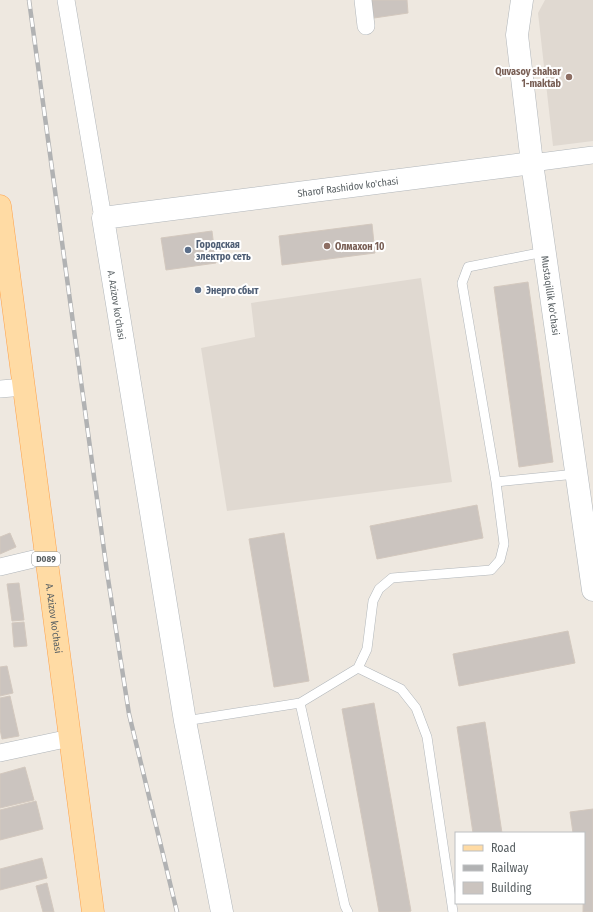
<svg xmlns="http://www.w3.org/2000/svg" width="593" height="912" viewBox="0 0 593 912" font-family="'Fira Sans Condensed',sans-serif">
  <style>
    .education { fill: #e0d9d1 }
    .building { fill: #cbc4bf; stroke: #d3c8be }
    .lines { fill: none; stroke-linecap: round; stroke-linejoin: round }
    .service-casing { stroke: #b1b6ba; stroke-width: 10 }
    .minor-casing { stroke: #b1b6ba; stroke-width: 18 }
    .tertiary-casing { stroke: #b1b6ba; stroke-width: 23 }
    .primary-casing { stroke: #fea14a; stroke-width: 23 }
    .service { stroke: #fff; stroke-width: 9 }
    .minor { stroke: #fff; stroke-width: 17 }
    .tertiary { stroke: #fff; stroke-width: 22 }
    .primary { stroke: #ffdba4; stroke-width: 22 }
    .rail-casing { stroke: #b1b2b3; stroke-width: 4.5 }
    .rail { stroke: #fff; stroke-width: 3; stroke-dasharray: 9; stroke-linecap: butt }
    .education-dot { fill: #8d6e63; stroke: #fff; stroke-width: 1.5 }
    .service-dot { fill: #5c6f8a; stroke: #fff; stroke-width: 1.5 }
    .labels { text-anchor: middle; stroke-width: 4; stroke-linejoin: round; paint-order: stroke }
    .shield { fill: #fff; stroke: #8b9092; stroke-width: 1 }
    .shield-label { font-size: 9px; font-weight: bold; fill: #596063 }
    .education-label { font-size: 10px; font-weight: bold; fill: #785e54; stroke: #fff; text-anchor: end }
    .street-label { font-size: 10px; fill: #596063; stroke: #fff }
    .service-label { font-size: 10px; font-weight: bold; fill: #4e5e75; stroke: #fff; text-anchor: start }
  </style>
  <rect width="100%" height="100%" fill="#eee8e0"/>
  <path class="education" d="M545,0H593V141L553,146L538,13Z
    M421,278L452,482L227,511L201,348L255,337L251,303Z"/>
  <path class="building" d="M371,0H407L408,13L374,18Z
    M372,224L375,253L282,265L279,236Z
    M212,231L216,263L166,270L161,238Z
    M528,282L553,462L519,467L494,287Z
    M477,505L483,538L377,559L370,526Z
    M10,533L16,547L0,554V537Z
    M284,533L309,681L274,687L249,539Z
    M19,583L24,620L12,621L7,584Z
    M24,622L27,646L14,647L12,623Z
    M568,631L575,663L459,686L453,654Z
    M7,666L13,693L0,696V667Z
    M10,696L19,736L2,739L0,729V698Z
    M374,703L411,911L409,912H379L342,709Z
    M485,722L502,833H473L457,727Z
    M25,767L34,800L0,808V774Z
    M36,801L43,829L0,840V810Z
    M593,809V912H583L584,833H573L570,812Z
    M42,858L47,878L0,890V869Z
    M47,883L54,912H43L36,886Z"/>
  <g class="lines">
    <defs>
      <path id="service" d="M496,482L576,474
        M358,668L401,689L416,708L427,737L453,912
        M300,703L345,906L348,912
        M185,721L300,703L358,668L367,649L373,601L379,589L392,578L491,570L500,560L504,544L496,482L462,283L468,267L544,252"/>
      <path id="minor" d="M66,0L103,218
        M363,0L366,26
        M532,163L593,155
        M0,389L24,387
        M0,567L46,556
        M0,753L70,738"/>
      <g id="tertiary">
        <path id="s1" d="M522,0L517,35L532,163L593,590"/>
        <path id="s2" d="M222,912L185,721L103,218L532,163"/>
      </g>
      <g id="primary">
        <path id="s3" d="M0,206L93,912"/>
      </g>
    </defs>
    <use href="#service" class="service-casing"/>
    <use href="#minor" class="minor-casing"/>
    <use href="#tertiary" class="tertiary-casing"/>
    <use href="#primary" class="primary-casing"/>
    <use href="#service" class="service"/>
    <use href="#minor" class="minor"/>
    <use href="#tertiary" class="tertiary"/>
    <use href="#primary" class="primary"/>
    <defs>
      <path id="rail" d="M29,0L107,572L129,714L177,912"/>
    </defs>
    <use href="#rail" class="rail-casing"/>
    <use href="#rail" class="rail"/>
  </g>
  <g class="education-dot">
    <circle cx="569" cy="77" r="4"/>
    <circle cx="327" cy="246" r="4"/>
  </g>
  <g class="service-dot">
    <circle cx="188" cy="250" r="4"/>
    <circle cx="198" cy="290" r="4"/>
  </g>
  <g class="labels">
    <rect class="shield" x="32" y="552" width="28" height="14" rx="3"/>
    <g class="shield-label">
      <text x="46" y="562">D089</text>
    </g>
    <g class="education-label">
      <text x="561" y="75">Quvasoy shahar<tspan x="561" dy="12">1-maktab</tspan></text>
      <text x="335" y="250" text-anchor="start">Олмахон 10</text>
    </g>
    <g class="street-label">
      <text dy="4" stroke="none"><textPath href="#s2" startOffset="951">Sharof Rashidov ko'chasi</textPath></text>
      <text dy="4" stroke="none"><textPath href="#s1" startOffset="298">Mustaqillik ko'chasi</textPath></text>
      <text transform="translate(117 305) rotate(81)" y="4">A. Azizov ko'chasi</text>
      <text dy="4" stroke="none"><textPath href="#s3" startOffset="416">A. Azizov ko'chasi</textPath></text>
    </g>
    <g class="service-label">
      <text x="196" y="248">Городская<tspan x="196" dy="12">электро сеть</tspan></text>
      <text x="206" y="294">Энерго сбыт</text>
    </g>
  </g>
  <rect x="455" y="832" width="130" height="72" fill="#ffffff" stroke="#bdbfc1"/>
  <rect x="463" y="845" width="20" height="6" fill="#ffdba4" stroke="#bdbfc1"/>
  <text x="491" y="852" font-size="12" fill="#596063">Road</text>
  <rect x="463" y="865" width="20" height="6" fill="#b1b2b3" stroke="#bdbfc1"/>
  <text x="491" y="872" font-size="12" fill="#596063">Railway</text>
  <rect x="463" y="882" width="20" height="12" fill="#cbc4bf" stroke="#bdbfc1"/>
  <text x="491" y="892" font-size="12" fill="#596063">Building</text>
</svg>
